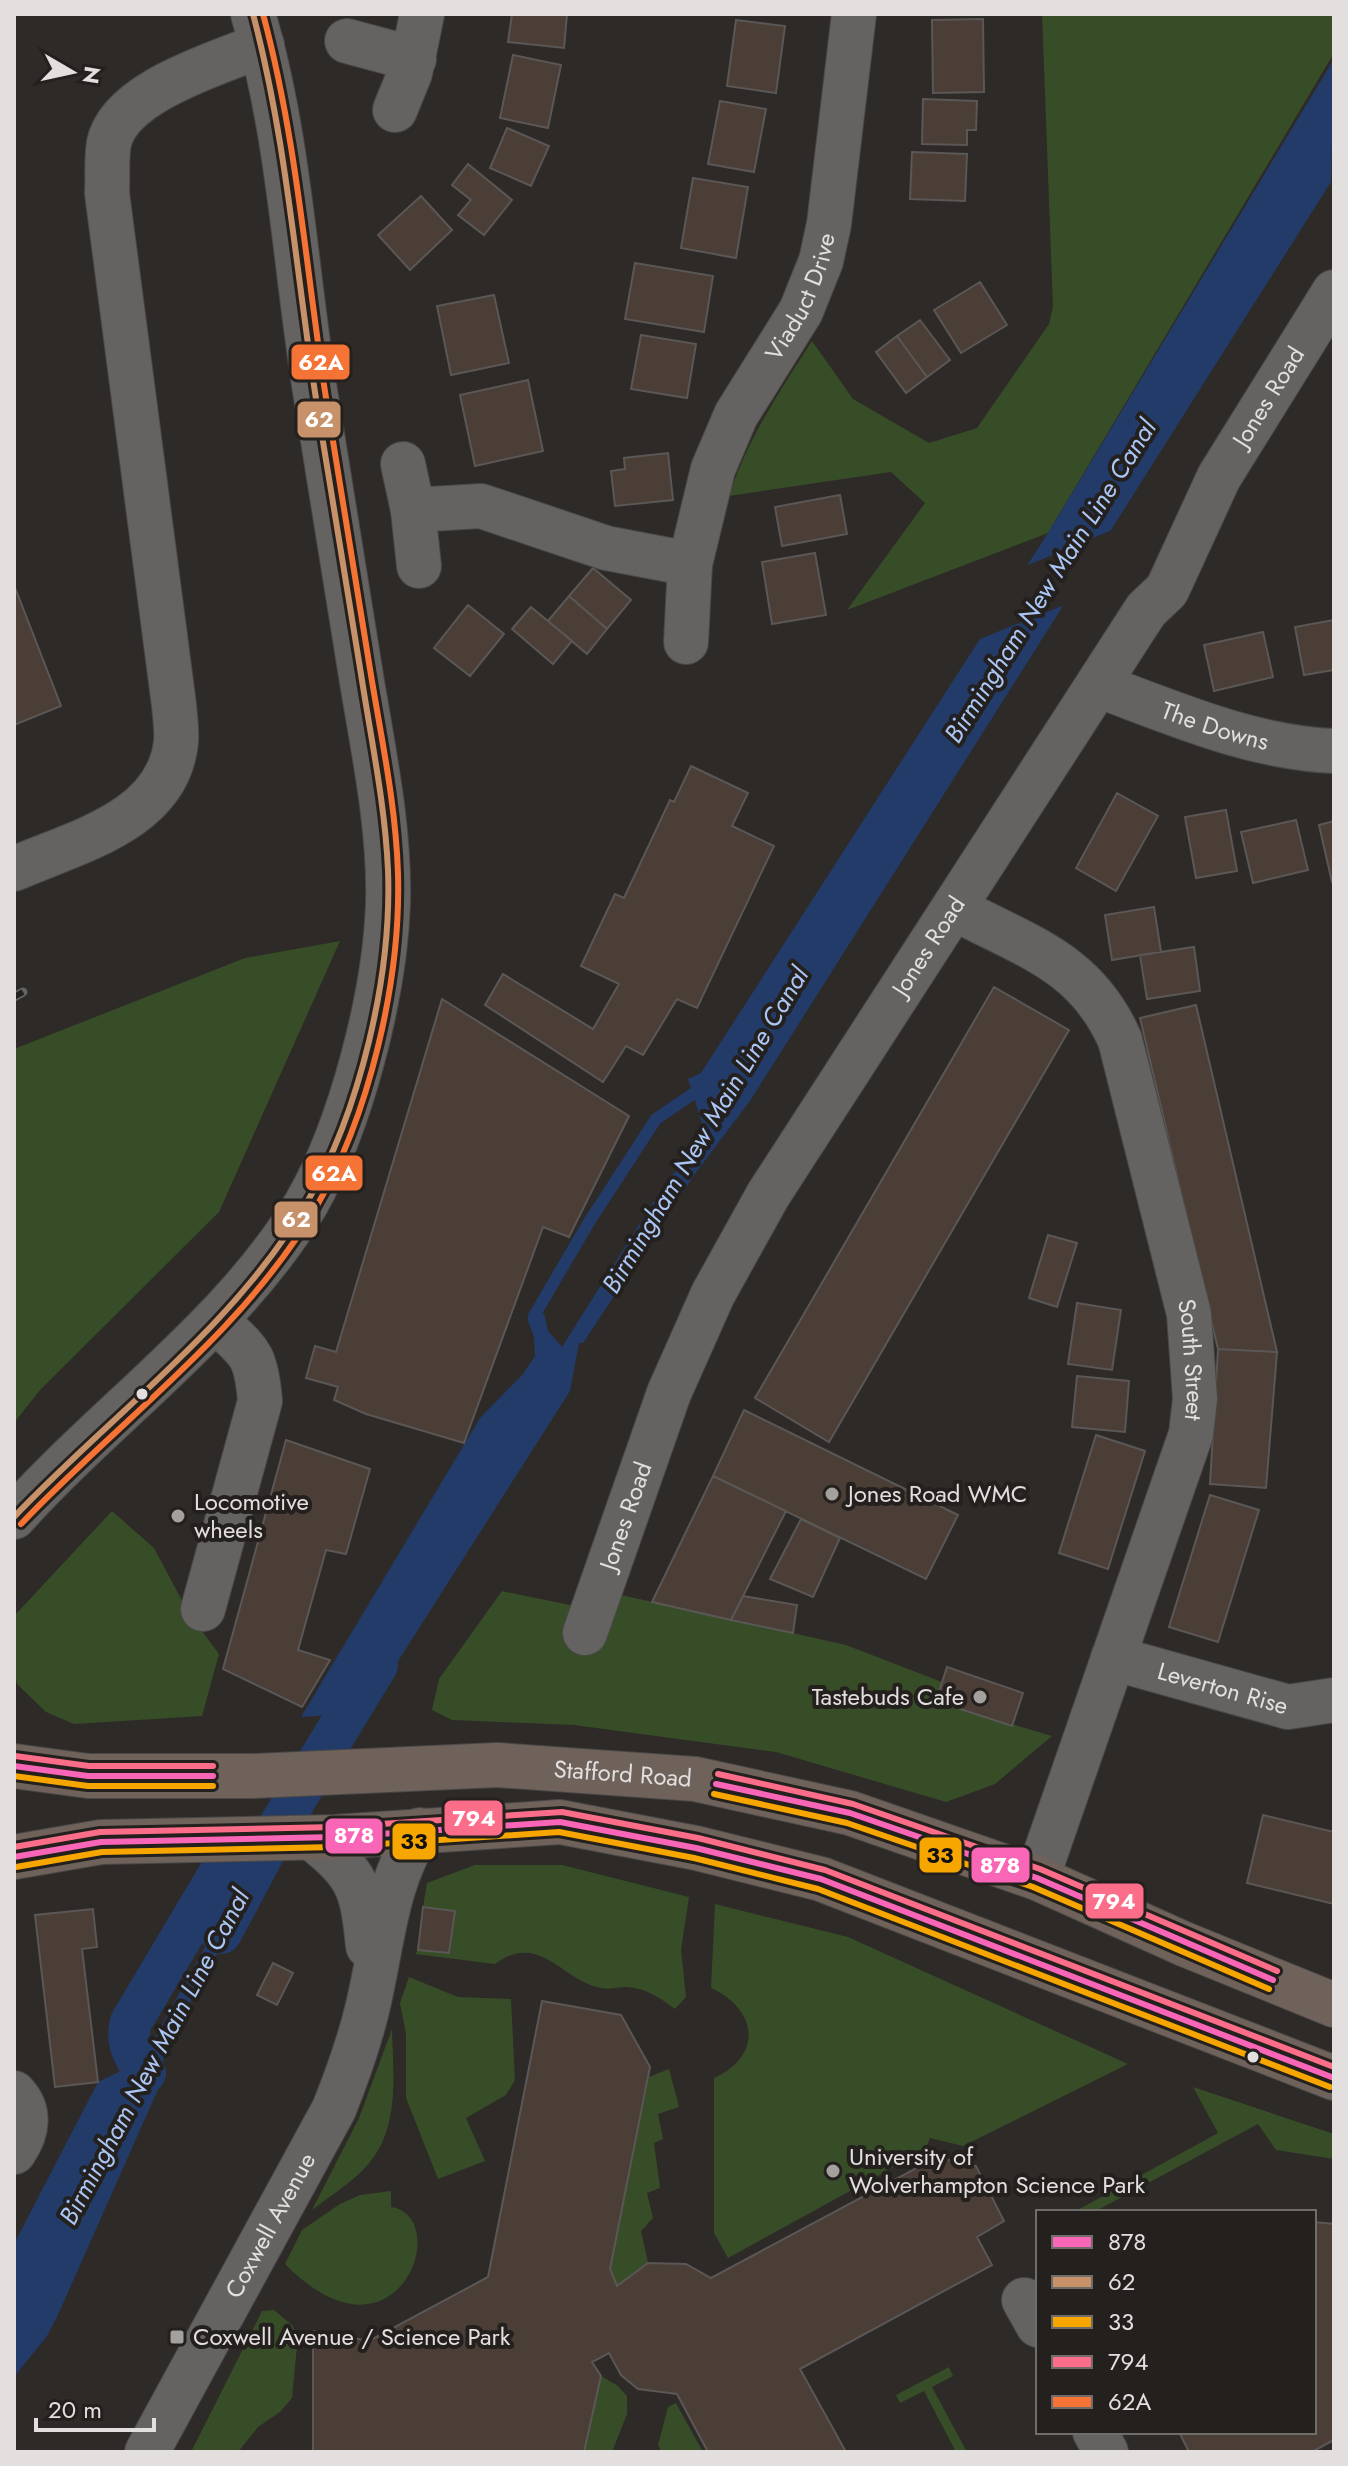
<svg xmlns="http://www.w3.org/2000/svg" width="1348" height="2466" viewBox="0 0 1348 2466" font-family="Jost,sans-serif">
  <style>
    .green { fill: #374d27 }
    .water { fill: #233b68 }
    .pier { fill: #2d2a28 }
    .lines { fill: none; stroke-linecap: round; stroke-linejoin: round }
    .stream { stroke: #233b68; stroke-width: 12 }
    .canal { stroke: #233b68; stroke-width: 42 }
    .building { fill: #4a3e36; stroke: #5a5756; stroke-width: 2 }
    .minor-casing { stroke: #4a4847; stroke-width: 46 }
    .highway-casing { stroke: #4a4847; stroke-width: 46 }
    .minor { stroke: #646362; stroke-width: 44 }
    .highway { stroke: #6e625b; stroke-width: 44 }
    .rail-casing { stroke: #666463; stroke-width: 9 }
    .rail { stroke: #24201d; stroke-width: 6; stroke-dasharray: 18; stroke-linecap: butt }
    .bus-1-casing { stroke: #24201d; stroke-width: 12 }
    .bus-2-casing { stroke: #24201d; stroke-width: 12 }
    .bus-3-casing { stroke: #24201d; stroke-width: 12 }
    .bus-4-casing { stroke: #24201d; stroke-width: 12 }
    .bus-5-casing { stroke: #24201d; stroke-width: 12 }
    .bus-1 { stroke: #fa66b7; stroke-width: 6 }
    .bus-2 { stroke: #c7916a; stroke-width: 6 }
    .bus-3 { stroke: #f7a600; stroke-width: 6 }
    .bus-4 { stroke: #fb6d88; stroke-width: 6 }
    .bus-5 { stroke: #f57335; stroke-width: 6 }
    .bus-dot { fill: #e2dfde; stroke: #24201d; stroke-width: 3 }
    .poi-dot { fill: #a3a09e; stroke: #24201d; stroke-width: 3 }
    .labels { text-anchor: middle; stroke-width: 8; stroke-linejoin: round; paint-order: stroke }
    .street-label { font-size: 24px; fill: #e2dfde; stroke: #24201d }
    .poi-label { font-size: 24px; fill: #e2dfde; stroke: #24201d; text-anchor: start }
    .water-label { font-size: 26px; font-style: italic; fill: #abc6f5; stroke: #24201d }
    .line-badge { stroke: #24201d; stroke-width: 3 }
    .badge-label { font-size: 22px; text-anchor: middle; font-weight: bold; fill: #fff }
    .pale-badge-label { font-size: 22px; text-anchor: middle; font-weight: bold; fill: #111 }
  </style>
  <rect width="100%" height="100%" fill="#2d2a28"/>
  <path class="green" d="M1042,14H1334V53L1048,533L847,610L925,503L891,472L729,496C748,438 779,392 812,341L853,399L929,443L977,428L1049,324L1053,307Z
    M340,941L219,1212L40,1390L14,1423V1049L245,958Z
    M112,1511L154,1548L188,1612L219,1654L202,1716L74,1724L46,1712L17,1684L14,1667L15,1615Z
    M594,1589L846,1645L942,1682L936,1701L1052,1736L995,1784L946,1802L776,1752L574,1725L452,1720L432,1710L439,1679L502,1591L570,1605Z
    M475,1865H562L689,1897L681,1950L686,1997L675,2009C660,1998 646,1988 626,1987C618,1987 609,1990 601,1988C562,1981 540,1931 495,1964L415,1954L418,1950L450,1953L455,1911L423,1907L427,1883Z
    M715,1904L848,1937L1128,2064L963,2146L930,2138L925,2150L728,2258L714,2233V2078C764,2055 757,2009 711,1988Z
    M409,1977L458,1997L511,1999L515,2080L506,2095L466,2118L485,2161L438,2179L406,2098V2034L400,2003Z
    M392,2029C393,2073 400,2125 370,2162C355,2181 331,2195 312,2210L359,2118Z
    M669,2069L679,2107L658,2114L663,2139L654,2143L660,2188L647,2193L653,2218L641,2231L648,2263L617,2286L610,2269L649,2077Z
    M1193,2087L1334,2134V2159L1276,2150L1258,2124L1094,2212H1074L1218,2133Z
    M391,2191V2207C455,2217 397,2378 285,2264L302,2230L340,2204L360,2195Z
    M274,2310L293,2326L297,2346L292,2398L280,2412L258,2427L238,2452H191L262,2311Z
    M949,2367L953,2376L932,2387L967,2452H956L924,2391L900,2403L896,2395Z
    M601,2376L618,2386L627,2396V2414L612,2452H584Z
    M676,2403L703,2452H661L658,2445L668,2407Z"/>
  <path class="water" d="M1334,59L1331,182L750,1101L694,1175L583,1343H579L570,1391L365,1713L301,1717L480,1418L523,1374L535,1356L534,1337L527,1318L544,1313L548,1331L562,1347L669,1177L683,1166L703,1126L688,1079L701,1073L1048,533Z
    M257,1882L165,2048L160,2085L57,2317L47,2336L14,2377V2244L98,2082L133,2065C120,2047 115,2038 125,2017L137,2024L134,2040L145,2047L151,2044L240,1884Z"/>
  <path class="pier" d="M1117,528L1069,603L975,641L1021,568Z"/>
  <g class="lines">
    <path class="stream" d="M539,1329L534,1316L589,1222L656,1119L706,1085"/>
    <path class="canal" d="M221,1933L270,1841L377,1665
      M145,2073C134,2054 125,2043 131,2022L228,1859L265,1843"/>
  </g>
  <path class="building" d="M512,14H567L564,48L508,42Z
    M983,19L984,92L933,93L932,20Z
    M736,20L785,26L776,93L727,86Z
    M513,55L561,65L548,128L500,118Z
    M923,99L977,101L976,130H967V145L922,144Z
    M720,101L766,109L754,172L708,164Z
    M507,128L549,146L531,186L490,168Z
    M912,152L967,154L965,201L910,199Z
    M468,164L512,200L484,235L458,215L471,200L452,185Z
    M693,178L748,187L736,258L681,248Z
    M421,196L452,230L410,270L378,235Z
    M635,263L713,276L704,332L625,319Z
    M980,282L1007,325L961,353L934,310Z
    M494,295L509,363L451,375L437,306Z
    M920,320L950,360L927,377L897,336Z
    M641,335L696,344L687,398L631,389Z
    M897,336L927,377L906,393L876,352Z
    M528,380L543,451L475,466L460,395Z
    M668,453L673,500L615,506L611,471L625,469L624,458Z
    M840,495L847,534L782,546L775,507Z
    M815,553L826,615L772,624L762,562Z
    M593,568L631,600L607,629L569,596Z
    M14,585L61,706L14,725Z
    M569,596L607,629L587,654L548,621Z
    M468,605L504,634L470,676L434,648Z
    M531,607L572,641L553,664L512,629Z
    M1334,620V670L1304,675L1295,627Z
    M1263,632L1273,677L1214,691L1204,645Z
    M691,766L748,793L732,826L774,846L697,1008L677,999L643,1055L626,1046L603,1082L485,1005L503,974L593,1029L619,984L581,966L615,894L624,898L670,800L674,802Z
    M1117,793L1158,816L1116,891L1076,868Z
    M1226,810L1237,871L1196,878L1185,817Z
    M1296,820L1308,870L1253,883L1241,832Z
    M1334,821V881L1332,882L1319,825Z
    M1154,907L1161,952L1112,960L1105,915Z
    M1194,947L1200,991L1147,999L1140,955Z
    M994,987L1069,1030L829,1442L755,1398Z
    M442,999L629,1116L569,1237L543,1227L464,1443L366,1414L334,1400L338,1387L306,1378L315,1346L336,1352Z
    M1196,1005L1277,1352L1218,1349L1140,1018Z
    M1048,1235L1077,1243L1057,1307L1029,1298Z
    M1077,1303L1121,1310L1112,1370L1068,1364Z
    M1218,1349L1277,1352L1266,1488L1210,1484Z
    M1077,1376L1129,1381L1125,1432L1072,1427Z
    M744,1410L958,1515L926,1579L713,1476Z
    M1096,1435L1145,1451L1108,1569L1059,1553Z
    M286,1440L370,1469L346,1554L326,1550L298,1650L330,1660L302,1707L223,1669Z
    M713,1476L786,1511L731,1620L652,1602Z
    M1210,1495L1259,1510L1218,1642L1169,1627Z
    M801,1519L840,1538L813,1597L770,1579Z
    M743,1596L797,1605L793,1633L731,1620Z
    M947,1667L1023,1693L1012,1726L936,1701Z
    M1263,1815L1334,1832V1904L1247,1883Z
    M423,1907L455,1911L449,1953L418,1950Z
    M93,1909L97,1947L82,1949L98,2082L55,2087L35,1915Z
    M273,1963L293,1973L277,2005L257,1995Z
    M542,2001L621,2015L650,2067L610,2269L617,2286L648,2263L686,2264L711,2278L937,2157L976,2166L1004,2221L977,2237L992,2265L800,2369L846,2452H708L677,2394L638,2389L621,2375L609,2353L592,2362L601,2376L584,2452H313V2331L369,2341L488,2277Z
    M1314,2222L1334,2224V2440L1312,2452H1189L1179,2432H1314Z"/>
  <g class="lines">
    <defs>
      <g id="minor">
        <path d="M347,41L414,59"/>
        <path d="M395,110L410,73L422,14"/>
        <path d="M403,464L413,510"/>
        <path id="s1" d="M419,566L413,510L481,506L606,548L690,564L713,469L736,415L801,311L821,261L829,224L854,14"/>
        <path d="M686,642L690,564"/>
        <path id="s2" d="M1100,686C1176,714 1253,748 1334,751"/>
        <path d="M14,869C75,842 168,821 176,742C177,730 175,717 174,705L107,193C108,177 106,158 109,143C120,91 219,63 262,45"/>
        <path id="s3" d="M956,909C1027,947 1086,962 1120,1040L1189,1314L1195,1399L1191,1434L1037,1878"/>
        <path d="M14,1517C107,1413 235,1324 306,1204C351,1126 385,994 388,903C390,830 374,754 362,682C347,587 331,492 316,397C295,270 290,138 253,14"/>
        <path d="M203,1609L260,1401C256,1352 249,1352 215,1320"/>
        <path id="s4" d="M585,1633L669,1393L713,1294L768,1195L1146,610L1167,590L1219,477L1334,292"/>
        <path id="s5" d="M1113,1658L1288,1707L1334,1700"/>
        <path d="M312,1838C359,1875 362,1888 368,1946"/>
        <path d="M14,2093C31,2111 28,2132 14,2152"/>
        <path d="M1024,2300L1038,2325"/>
        <path d="M1095,2432L1106,2452"/>
        <path id="s6" d="M147,2452L334,2109C350,2069 364,2030 372,1987C384,1931 388,1879 420,1830"/>
      </g>
      <g id="highway">
        <path id="s7" d="M14,1766L88,1776H253L497,1765L695,1779L850,1813L1037,1878L1184,1944L1334,2005"/>
        <path d="M14,1857L101,1842L335,1837L560,1822L696,1848L821,1879L1334,2078"/>
      </g>
    </defs>
    <use href="#minor" class="minor-casing"/>
    <use href="#highway" class="highway-casing"/>
    <use href="#minor" class="minor"/>
    <use href="#highway" class="highway"/>
    <defs>
      <path id="rail" d="M14,997L23,992"/>
    </defs>
    <use href="#rail" class="rail-casing"/>
    <use href="#rail" class="rail"/>
    <defs>
      <path id="bus-1" d="M14,1766L88,1776H213
        M716,1784L850,1813L1037,1878L1273,1980
        M14,1857L101,1842L335,1837L560,1822L696,1848L821,1879L1334,2078"/>
      <path id="bus-2" d="M14,1517C111,1415 234,1327 306,1204C360,1112 392,976 388,870C385,804 371,739 361,674C346,584 332,495 317,405C296,274 287,142 253,14"/>
      <path id="bus-3" d="M14,1776L88,1786H213
        M714,1794L847,1823L1033,1887L1269,1989
        M16,1867L102,1852L335,1847L559,1832L694,1858L818,1889L1330,2087"/>
      <path id="bus-4" d="M15,1756L89,1766H213
        M718,1774L853,1804L1040,1869L1277,1971
        M14,1847L100,1832L335,1827L562,1812L698,1838L825,1870L1334,2067"/>
      <path id="bus-5" d="M21,1524C119,1421 242,1333 315,1209C369,1117 401,981 398,874C396,805 381,737 370,669C356,579 340,489 326,398C306,270 297,140 263,14"/>
    </defs>
    <use href="#bus-1" class="bus-1-casing"/>
    <use href="#bus-2" class="bus-2-casing"/>
    <use href="#bus-3" class="bus-3-casing"/>
    <use href="#bus-4" class="bus-4-casing"/>
    <use href="#bus-5" class="bus-5-casing"/>
    <use href="#bus-1" class="bus-1"/>
    <use href="#bus-2" class="bus-2"/>
    <use href="#bus-3" class="bus-3"/>
    <use href="#bus-4" class="bus-4"/>
    <use href="#bus-5" class="bus-5"/>
  </g>
  <g class="bus-dot">
    <circle cx="142" cy="1394" r="7"/>
    <circle cx="1253" cy="2057" r="7"/>
  </g>
  <g class="poi-dot">
    <circle cx="832" cy="1494" r="8"/>
    <circle cx="178" cy="1516" r="8"/>
    <circle cx="980" cy="1697" r="8"/>
    <circle cx="833" cy="2171" r="8"/>
    <rect x="169" y="2329" width="16" height="16" rx="4"/>
  </g>
  <g class="labels">
    <g class="street-label">
      <text dy="8" stroke="none"><textPath href="#s1" startOffset="634">Viaduct Drive</textPath></text>
      <text dy="8" stroke="none"><textPath href="#s4" startOffset="1420">Jones Road</textPath></text>
      <text dy="8" stroke="none"><textPath href="#s2" startOffset="122">The Downs</textPath></text>
      <text dy="8" stroke="none"><textPath href="#s4" startOffset="772">Jones Road</textPath></text>
      <text dy="8" stroke="none"><textPath href="#s3" startOffset="544">South Street</textPath></text>
      <text dy="8" stroke="none"><textPath href="#s4" startOffset="124">Jones Road</textPath></text>
      <text dy="8" stroke="none"><textPath href="#s5" startOffset="114">Leverton Rise</textPath></text>
      <text dy="8" stroke="none"><textPath href="#s7" startOffset="610">Stafford Road</textPath></text>
      <text dy="8" stroke="none"><textPath href="#s6" startOffset="258">Coxwell Avenue</textPath></text>
    </g>
    <g class="poi-label">
      <text x="848" y="1502">Jones Road WMC</text>
      <text x="194" y="1510">Locomotive<tspan x="194" dy="28">wheels</tspan></text>
      <text x="964" y="1705" text-anchor="end">Tastebuds Cafe</text>
      <text x="849" y="2165">University of<tspan x="849" dy="28">Wolverhampton Science Park</tspan></text>
      <text x="193" y="2345">Coxwell Avenue / Science Park</text>
    </g>
    <g class="water-label">
      <text transform="translate(1050 581) rotate(-58)" y="9">Birmingham New Main Line Canal</text>
      <text transform="translate(705 1130) rotate(-59)" y="9">Birmingham New Main Line Canal</text>
      <text transform="translate(154 2057) rotate(-62)" y="9">Birmingham New Main Line Canal</text>
    </g>
  </g>
  <g class="line-badge">
    <rect x="290" y="343" width="61" height="38" rx="8" fill="#f57335"/>
    <rect x="296" y="400" width="46" height="39" rx="8" fill="#c7916a"/>
    <rect x="304" y="1154" width="60" height="38" rx="8" fill="#f57335"/>
    <rect x="273" y="1200" width="46" height="39" rx="8" fill="#c7916a"/>
    <rect x="443" y="1799" width="61" height="38" rx="8" fill="#fb6d88"/>
    <rect x="324" y="1817" width="60" height="38" rx="8" fill="#fa66b7"/>
    <rect x="391" y="1822" width="46" height="39" rx="8" fill="#f7a600"/>
    <rect x="918" y="1836" width="45" height="38" rx="8" fill="#f7a600"/>
    <rect x="970" y="1846" width="61" height="38" rx="8" fill="#fa66b7"/>
    <rect x="1084" y="1882" width="61" height="38" rx="8" fill="#fb6d88"/>
  </g>
  <g class="badge-label">
    <text x="321" y="370">62A</text>
    <text x="319" y="427">62</text>
    <text x="334" y="1181">62A</text>
    <text x="296" y="1227">62</text>
    <text x="474" y="1826">794</text>
    <text x="354" y="1843">878</text>
    <text x="1000" y="1873">878</text>
    <text x="1114" y="1909">794</text>
  </g>
  <g class="pale-badge-label">
    <text x="414" y="1849">33</text>
    <text x="940" y="1863">33</text>
  </g>
  <rect width="1348" height="2466" fill="none" stroke="#e2dfde" stroke-width="32"/>
  <rect x="1036" y="2210" width="280" height="224" fill="#24201d" stroke="#706c6a" stroke-width="2"/>
  <rect x="1052" y="2236" width="40" height="12" fill="#fa66b7" stroke="#706c6a" stroke-width="2"/>
  <text x="1108" y="2250" font-size="24" fill="#e2dfde">878</text>
  <rect x="1052" y="2276" width="40" height="12" fill="#c7916a" stroke="#706c6a" stroke-width="2"/>
  <text x="1108" y="2290" font-size="24" fill="#e2dfde">62</text>
  <rect x="1052" y="2316" width="40" height="12" fill="#f7a600" stroke="#706c6a" stroke-width="2"/>
  <text x="1108" y="2330" font-size="24" fill="#e2dfde">33</text>
  <rect x="1052" y="2356" width="40" height="12" fill="#fb6d88" stroke="#706c6a" stroke-width="2"/>
  <text x="1108" y="2370" font-size="24" fill="#e2dfde">794</text>
  <rect x="1052" y="2396" width="40" height="12" fill="#f57335" stroke="#706c6a" stroke-width="2"/>
  <text x="1108" y="2410" font-size="24" fill="#e2dfde">62A</text>
  <g transform="translate(72 72) rotate(99)" stroke="#24201d" stroke-width="6" paint-order="stroke">
  <path d="M0-6L14 30L0 20L-14 30Z" fill="#e2dfde"/>
  <text y="-12" font-size="22" font-weight="bold" text-anchor="middle" fill="#e2dfde">N</text>
  </g>
  <path d="M36 2418v12h118v-12" fill="none" stroke="#e2dfde" stroke-width="4"/>
  <text x="48" y="2418" font-size="24" fill="#e2dfde" stroke="#24201d" stroke-width="6" paint-order="stroke">20 m</text>
</svg>
